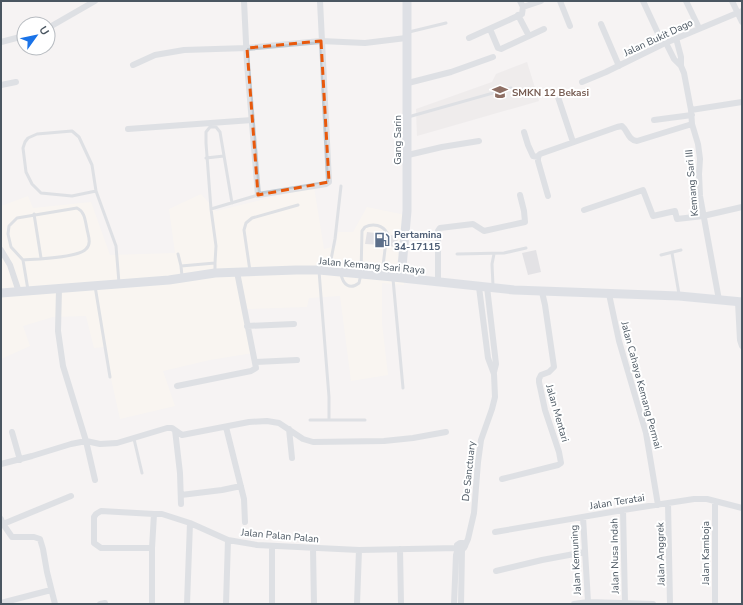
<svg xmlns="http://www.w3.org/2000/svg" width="743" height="605" viewBox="0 0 743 605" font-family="'Nunito Sans',sans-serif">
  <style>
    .commercial { fill: #fdf9ef }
    .education { fill: #e6e4e5 }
    .building { fill: #cdcfd5 }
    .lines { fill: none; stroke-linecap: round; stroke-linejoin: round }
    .lane { stroke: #c1cad2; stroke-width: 3 }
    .street { stroke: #c1cad2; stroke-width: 6 }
    .secondary { stroke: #c1cbd6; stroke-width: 9 }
    .marked { fill: none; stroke: #e8590c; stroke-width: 3; stroke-dasharray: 8 5; stroke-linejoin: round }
    .labels { text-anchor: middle; stroke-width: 4; stroke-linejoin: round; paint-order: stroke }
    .street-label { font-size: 10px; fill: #4a5661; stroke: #fff }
    .education-label { font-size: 10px; font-weight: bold; fill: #785e54; stroke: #fff; text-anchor: start }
    .service-label { font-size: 10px; font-weight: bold; fill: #4e5e75; stroke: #fff; text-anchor: start }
  </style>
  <rect width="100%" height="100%" fill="#f5f3f3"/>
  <path class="commercial" d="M314,187L324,249L336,246L338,232H353L367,207L410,216L404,285L382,283V323L388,375L351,381L340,296L309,298L307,307L246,309L253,353L210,360L163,371L175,406L120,419L104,347L94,348L86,316L53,317L23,326L30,346L1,359V206L28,196L33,208L91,202L110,255L175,253L169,209L201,194L216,211Z"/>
  <path class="education" d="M527,62L539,101L417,136L416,109L492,82L496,74Z"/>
  <path class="building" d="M367,232L384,234L382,245L365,244Z
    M390,235L398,236L397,247L388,246Z
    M536,250L541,272L528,275L522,253Z"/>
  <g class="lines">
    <path class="lane" d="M409,32L446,23
      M408,117L511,88
      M206,158L224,156
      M96,191L72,196L41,193L32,184L26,172L23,148L25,142L28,138L37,134L72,131L79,137L92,165L96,191L116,246L119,283
      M211,209L206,143V132L210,127H216L220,132L232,203
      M34,214L41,258
      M672,253L679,294
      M178,254L181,266
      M457,254L504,253L526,248
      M661,255L681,250
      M23,260C36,259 78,258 86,249C92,244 88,235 87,229C85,220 85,212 77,208L17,218L9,226L8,234L11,247L23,260L28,290
      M329,270L335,239L341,186
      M250,271L244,230L246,223L252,218L298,205
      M319,271L329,397V419
      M215,272V263L216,246L211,209L258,195
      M341,274C343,285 350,290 359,283L361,274L362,231L365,227C373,223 383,225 387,233L382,274
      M182,276L181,266L215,263
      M393,279L403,388
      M95,286L110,377
      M493,286L492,264L494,254
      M310,420H365
      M134,439L142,473"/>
    <path class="street" d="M244,1L247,63L258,195L326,184L329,182L320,1
      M560,1L570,26
      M643,1L663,44
      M686,1L699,28
      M732,1L742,22
      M523,7L541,1
      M518,15L529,36
      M601,24L619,66
      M48,28L95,1
      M490,29L498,48L501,49L544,29
      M469,38L522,14L523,7L520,1
      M676,38L681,57V66L684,73L691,110L692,124L698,144L700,159L699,174L700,196L719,300
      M1,42L24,36
      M666,43L674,59L681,66
      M133,65L155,55L184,50L247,48L321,41L365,43L406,38
      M582,82L606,72L663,44L742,11
      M408,83L451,72L493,57
      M1,85L16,82
      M558,97L573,142
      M691,110L742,102
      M654,120L692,115
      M128,129L252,120
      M524,132L528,145L533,156L538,157
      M408,155L442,147L479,141
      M548,196L538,161V157L540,154L617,127L622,126C628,131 628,140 637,141L692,124
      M584,210L643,190L653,216L675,211L677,219L703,216L742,207
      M1,250L10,265L19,292
      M438,282V231L440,228L473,224L484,231L525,222L524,211L520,195
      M487,287L496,364L494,372
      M59,289L58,331L63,366L86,441L95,480
      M609,294L619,341L646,433L658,505
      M738,302L740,340L742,346
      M247,326L294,324
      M256,362L297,360
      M177,386L251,371L256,368L237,272
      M226,427L244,499L245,522
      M289,429L292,458
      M175,430L180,473L181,504
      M12,432L20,460
      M1,464L32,456L71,444L86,441L100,444L117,443L167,428H172L182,435L249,422L267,421L279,423L303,439L313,442L384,441L413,438L446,432
      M502,479L558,465L561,463L559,452L545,410L539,382V379L541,375L549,372L554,367L545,305L542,292
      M181,495L222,490L241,486
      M715,501V604
      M668,503L670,604
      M623,510L625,603
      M583,517L588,602
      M1,519L3,524L12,537H34L40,539L43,549L47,572L55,604
      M3,524L71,496
      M495,532L623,510L694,499H707L742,508
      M465,546L463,543H460L457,545L458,548L460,550L464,548L468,539L474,513L478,462L481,440L492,409L495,397L494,374L488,358L479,287
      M272,547V604
      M152,548H101L94,543V517L96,514L101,511L154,514
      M313,549L314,604
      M400,549L401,604
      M496,571L542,560L585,552
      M1,603L51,590
      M100,604L105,603
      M152,604V548L154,514H162L190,523L228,540L257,545L359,550L458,548
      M187,604L190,523
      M226,604L228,540
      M357,604L359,550
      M454,604L456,555L458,548
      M461,604L462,550
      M574,604L588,602L653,604"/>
    <path class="secondary" d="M401,278L407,211V1
      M1,293L169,280L215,273L296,270H319L393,277L514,290L679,296L742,302"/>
  </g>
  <path d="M0 0H743V605H0ZM321,41L329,182L258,195L247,48Z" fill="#f5f3f3" fill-opacity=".55" fill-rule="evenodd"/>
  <path class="marked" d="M321,41L329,182L258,195L247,48Z"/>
  <defs>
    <symbol id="school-bare" viewBox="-9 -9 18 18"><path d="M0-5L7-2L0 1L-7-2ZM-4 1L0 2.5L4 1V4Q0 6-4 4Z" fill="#8d6e63" stroke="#fff" stroke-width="2.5" paint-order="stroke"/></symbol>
    <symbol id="fuel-bare" viewBox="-9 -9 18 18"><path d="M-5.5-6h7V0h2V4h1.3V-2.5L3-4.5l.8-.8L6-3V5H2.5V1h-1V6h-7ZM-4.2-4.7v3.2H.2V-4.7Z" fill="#5c6f8a" stroke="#fff" stroke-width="2.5" paint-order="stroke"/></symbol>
  </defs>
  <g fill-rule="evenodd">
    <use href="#school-bare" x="489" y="81" width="22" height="22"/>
    <use href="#fuel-bare" x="371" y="229" width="22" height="22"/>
  </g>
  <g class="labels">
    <g class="street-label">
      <text transform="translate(658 37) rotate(-25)" y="4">Jalan Bukit Dago</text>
      <text transform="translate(397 140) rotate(-90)" y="4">Gang Sarin</text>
      <text transform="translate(691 183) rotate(-95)" y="4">Kemang Sari III</text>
      <text transform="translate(372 265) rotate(5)" y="4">Jalan Kemang Sari Raya</text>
      <text transform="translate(642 385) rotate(75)" y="4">Jalan Cahaya Kemang Permai</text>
      <text transform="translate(558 413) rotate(74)" y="4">Jalan Mentari</text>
      <text transform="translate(468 471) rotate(-84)" y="4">De Sanctuary</text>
      <text transform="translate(617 501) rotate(-9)" y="4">Jalan Teratai</text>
      <text transform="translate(280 535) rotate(5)" y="4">Jalan Palan Palan</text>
      <text transform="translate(705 553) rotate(-90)" y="4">Jalan Kamboja</text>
      <text transform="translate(660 554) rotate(-91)" y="4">Jalan Anggrek</text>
      <text transform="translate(614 556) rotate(-91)" y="4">Jalan Nusa Indah</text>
      <text transform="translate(575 560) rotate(-93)" y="4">Jalan Kemuning</text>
    </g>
    <g class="education-label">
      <text x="512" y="96">SMKN 12 Bekasi</text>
    </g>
    <g class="service-label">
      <text x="394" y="238">Pertamina<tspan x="394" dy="12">34-17115</tspan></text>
    </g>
  </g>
  <rect width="743" height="605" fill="none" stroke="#4a5661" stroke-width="4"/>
  <g transform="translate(36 36) rotate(57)"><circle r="19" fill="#ffffff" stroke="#b7bbc0"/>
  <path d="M0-3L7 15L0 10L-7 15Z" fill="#1a73e8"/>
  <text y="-6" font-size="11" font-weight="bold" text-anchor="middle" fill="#4a5661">U</text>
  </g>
</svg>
